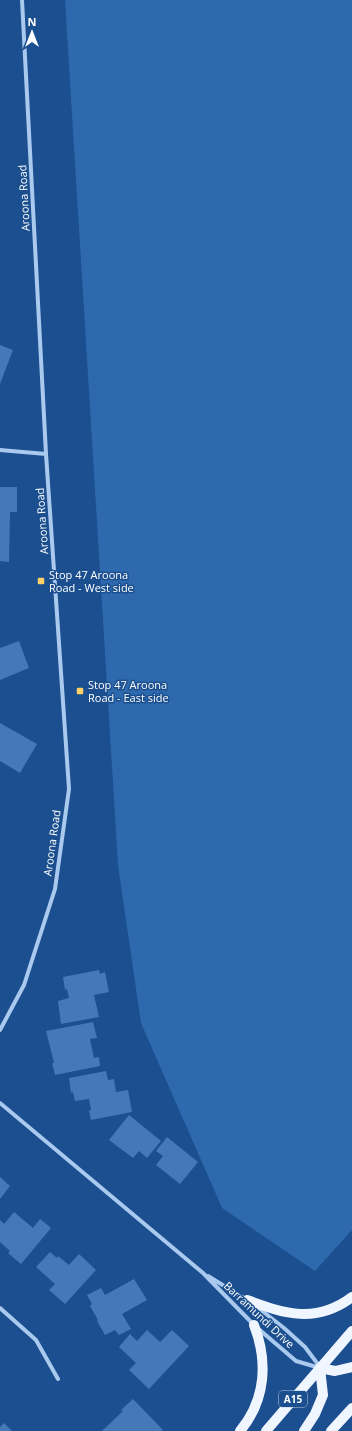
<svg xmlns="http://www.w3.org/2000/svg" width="352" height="1431" viewBox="0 0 352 1431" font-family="'Open Sans',sans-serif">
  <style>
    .green { fill: #2e69ad }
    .building { fill: #4478b7 }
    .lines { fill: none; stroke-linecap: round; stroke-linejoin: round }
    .minor { stroke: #a9c9ee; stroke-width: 4 }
    .primary { stroke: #f0f6ff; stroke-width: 10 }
    .poi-dot { fill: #ffd166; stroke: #1b4f8f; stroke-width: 1.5 }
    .labels { text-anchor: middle; stroke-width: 3; stroke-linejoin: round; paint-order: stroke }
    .shield { fill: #1b4f8f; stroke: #bbcadd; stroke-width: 1 }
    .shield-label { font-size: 10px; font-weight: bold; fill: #fff }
    .street-label { font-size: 11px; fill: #fff; stroke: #1b4f8f }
    .poi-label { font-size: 11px; fill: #fff; stroke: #1b4f8f; text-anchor: start }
  </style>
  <rect width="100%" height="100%" fill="#1b4f8f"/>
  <path class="green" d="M65,0H352V1230L315,1271L222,1208L141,1023L118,865Z"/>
  <path class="building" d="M0,345L13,350L0,384Z
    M0,487H17V512H10L9,562L0,561Z
    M19,641L29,668L0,680V648Z
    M0,723L37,744L20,773L0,761Z
    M99,970L100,974L105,972L109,992L94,995L99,1017L61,1024L58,1001L69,998L67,989L65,990L63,977Z
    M93,1022L97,1038L90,1039L94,1058L99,1057L100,1066L55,1075L52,1063H54L46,1031Z
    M106,1071L108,1080L114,1079L116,1092L128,1090L132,1112L91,1120L89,1111L91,1110L89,1099L75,1101L73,1092L71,1093L69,1078Z
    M129,1115L161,1141L147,1158L139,1151L133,1158L109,1140Z
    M167,1137L198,1162L180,1184L156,1165L163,1156L156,1151Z
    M0,1177L10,1186L0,1199Z
    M14,1212L33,1228L40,1219L51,1228L21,1264L8,1253L10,1251L0,1242V1220L4,1224Z
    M50,1252L57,1258L58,1256L69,1265L79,1254L96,1270L65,1304L49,1290L55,1284L36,1267Z
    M134,1279L147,1300L122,1314L131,1329L119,1335L115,1330L105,1335L97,1321L98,1320L90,1306L92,1304L87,1295L101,1288L105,1295Z
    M147,1330L160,1342L172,1330L189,1346L149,1389L129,1370L136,1363L119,1347L130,1334L137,1341Z
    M133,1399L163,1430L161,1431H102L123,1411L121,1410Z
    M4,1423L12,1431H0V1427Z"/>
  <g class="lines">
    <path class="minor" d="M0,450L46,454
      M0,1030L24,985L55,889L69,789L46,454L22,0
      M0,1103L203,1273L254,1325L296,1361L320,1368
      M208,1276L247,1300
      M257,1307L284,1328L305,1347L320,1367
      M0,1308L36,1340L58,1379"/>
    <path class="primary" d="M247,1300C285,1314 316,1324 352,1297
      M320,1368L335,1371L352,1367
      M240,1431C266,1400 268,1361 254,1325
      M266,1431L352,1331
      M304,1431L315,1414L323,1395L320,1368
      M331,1431L352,1408"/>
  </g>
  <g class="poi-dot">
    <rect x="37" y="577" width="8" height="8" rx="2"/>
    <rect x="76" y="687" width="8" height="8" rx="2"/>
  </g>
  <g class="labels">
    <rect class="shield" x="279" y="1391" width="28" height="16" rx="3"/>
    <g class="shield-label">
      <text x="293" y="1403">A15</text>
    </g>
    <g class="street-label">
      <text transform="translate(24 198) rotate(-93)" y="4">Aroona Road</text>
      <text transform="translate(42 521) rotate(-94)" y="4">Aroona Road</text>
      <text transform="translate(52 843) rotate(-82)" y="4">Aroona Road</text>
      <text transform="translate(259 1315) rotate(43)" y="4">Barramundi Drive</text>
    </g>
    <g class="poi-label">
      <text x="49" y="579">Stop 47 Aroona<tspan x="49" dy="13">Road - West side</tspan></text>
      <text x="88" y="689">Stop 47 Aroona<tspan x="88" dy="13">Road - East side</tspan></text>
    </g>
  </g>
  <g transform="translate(32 32)" stroke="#1b4f8f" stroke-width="3" paint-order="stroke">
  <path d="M0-3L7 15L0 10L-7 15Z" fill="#ffffff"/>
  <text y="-6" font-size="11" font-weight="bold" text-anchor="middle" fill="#ffffff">N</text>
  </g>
</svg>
